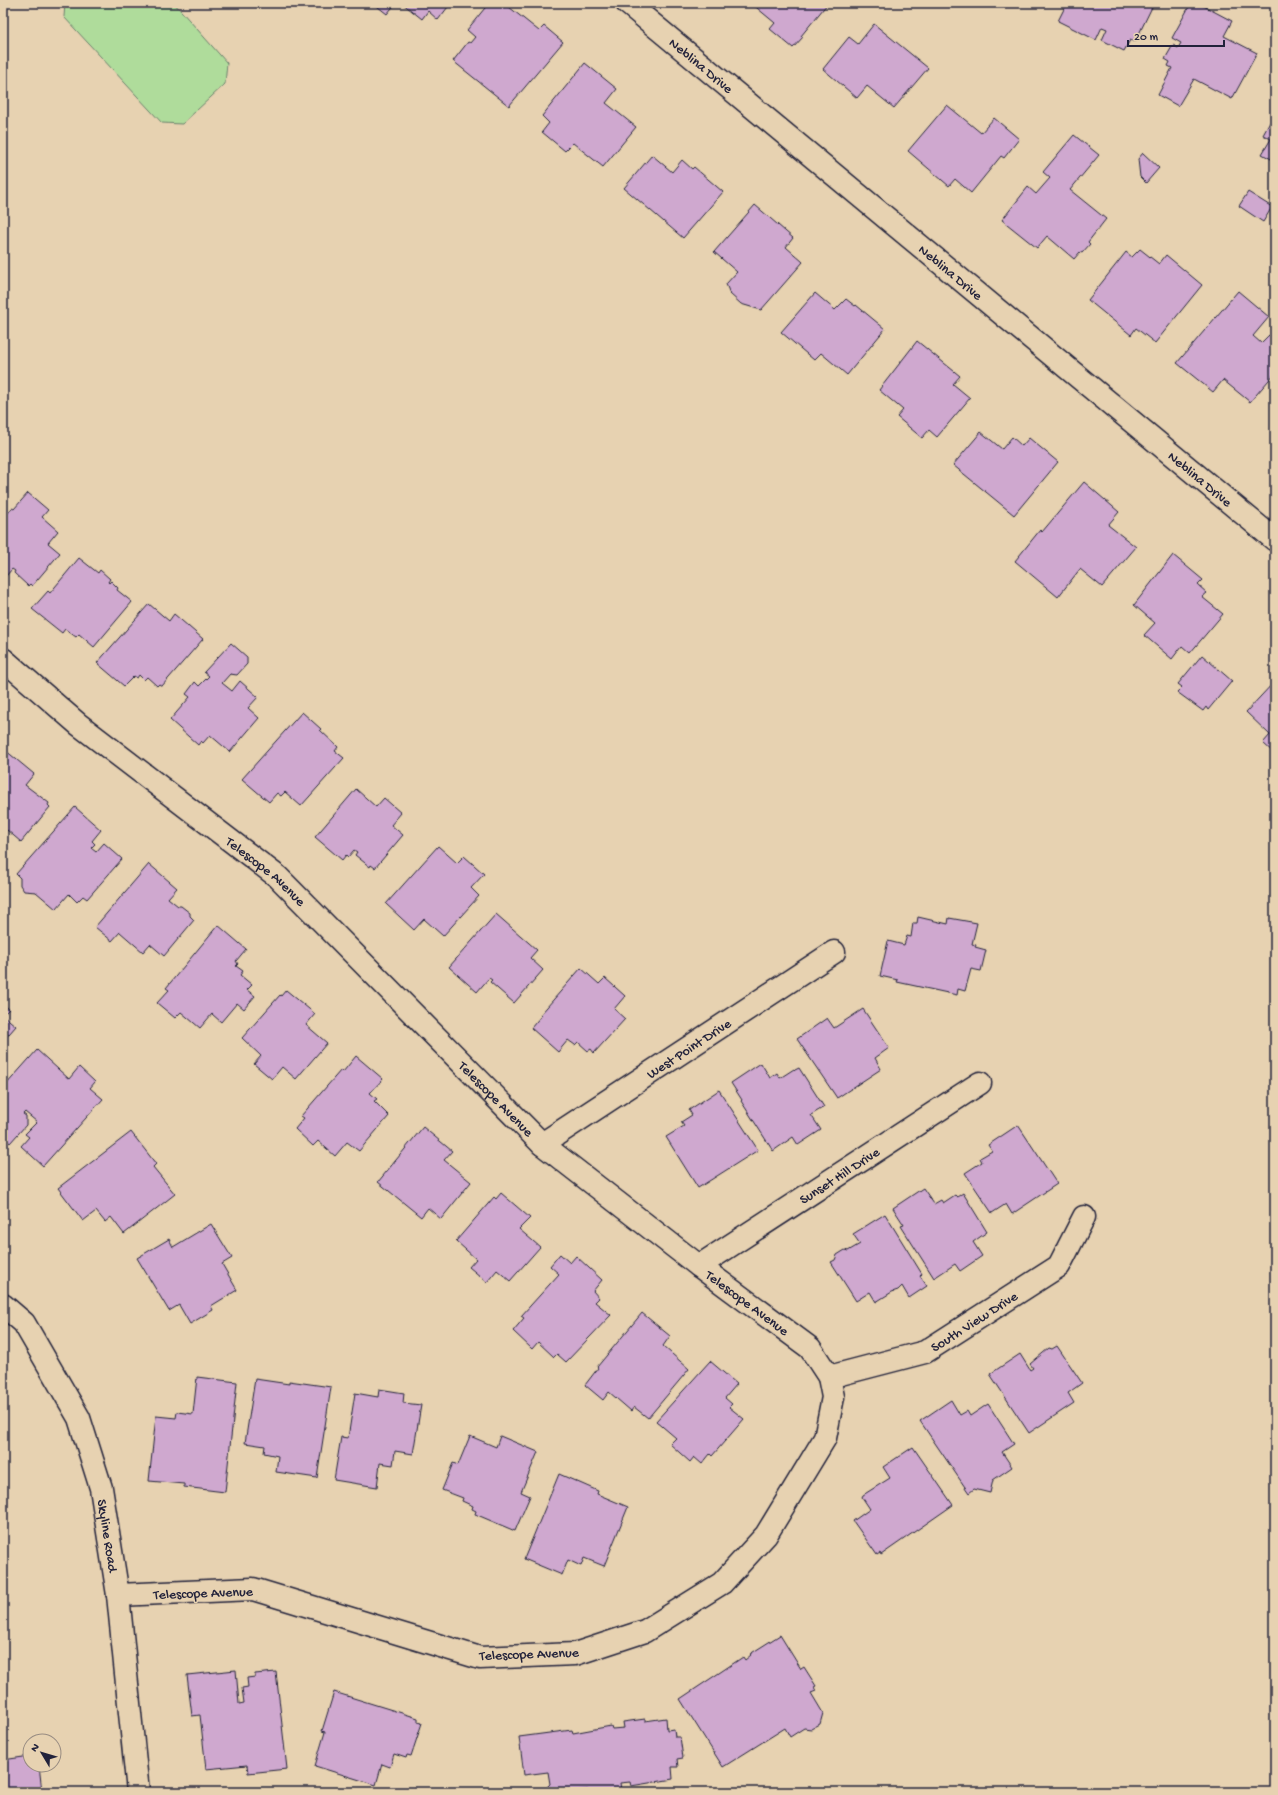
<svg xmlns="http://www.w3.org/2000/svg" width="1278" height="1795" viewBox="0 0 1278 1795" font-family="'Gochi Hand',sans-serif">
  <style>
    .green { fill: #afdc9b; stroke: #687f6b }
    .building { fill: #cfa8cf; stroke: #22223b }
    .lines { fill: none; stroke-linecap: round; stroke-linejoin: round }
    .street-casing { stroke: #22223b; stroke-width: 25 }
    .street { stroke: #e7d2b1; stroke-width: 22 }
    .labels { text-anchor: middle; stroke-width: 3; stroke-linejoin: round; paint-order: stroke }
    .street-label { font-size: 14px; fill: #22223b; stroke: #e7d2b1 }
  </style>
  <rect width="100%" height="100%" fill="#e7d2b1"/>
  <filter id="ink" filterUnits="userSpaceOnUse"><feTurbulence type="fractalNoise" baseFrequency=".025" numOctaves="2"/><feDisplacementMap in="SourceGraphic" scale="8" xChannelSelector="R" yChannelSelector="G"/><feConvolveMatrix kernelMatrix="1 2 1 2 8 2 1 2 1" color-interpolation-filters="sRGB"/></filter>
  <g filter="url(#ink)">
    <path class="green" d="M65,3H174L227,63L225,84L182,124L162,123L64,17Z"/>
    <path class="building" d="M373,3H396L387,14Z
      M402,3H451L438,20L428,11L422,19Z
      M489,3H504L539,31L544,26L563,42L509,106L453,61L468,42L470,43L475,37L467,30Z
      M751,3H828L801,36L803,37L793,48L770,29L775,23Z
      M1067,3H1154L1135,42L1130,40L1124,51L1102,40L1107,29L1102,27L1096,40L1058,21Z
      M1191,3H1198L1232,21L1224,36L1257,53L1232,99L1194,79L1178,106L1158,95L1172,68L1168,66L1170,62L1165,59L1173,45L1178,48L1181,43L1172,38Z
      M874,24L928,68L894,108L867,86L857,98L823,69L849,37L858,44Z
      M585,63L617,89L606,103L636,127L603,167L573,143L565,151L542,132L549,123L542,116Z
      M947,105L981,133L994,118L1019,139L1004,158L1001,156L971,193L955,179L949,186L908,151Z
      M1275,113V161L1262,154L1271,139L1263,135Z
      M1074,135L1099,155L1070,190L1106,219L1088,242L1090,244L1082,253L1080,252L1074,259L1047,236L1037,248L1002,220L1028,187L1036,194L1050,178L1043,172Z
      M1143,153L1159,168L1146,183L1140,177L1138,159Z
      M652,155L672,172L682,160L692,169L694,167L723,192L683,238L624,188Z
      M1248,192L1272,207L1263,222L1239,206Z
      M755,205L793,238L786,247L803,262L761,310L741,304L730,294L726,284L737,272L714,252Z
      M1140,249L1159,264L1166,255L1202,285L1155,343L1136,328L1131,335L1088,300L1126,252L1132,257Z
      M1238,291L1269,317L1253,336L1261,343L1269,335L1275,340V373L1250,402L1223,380L1213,392L1177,363Z
      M815,293L835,310L846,299L855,306L856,305L885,329L847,375L821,353L814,360L781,332Z
      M917,341L960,376L953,384L970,398L937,437L929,430L922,438L897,417L903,410L879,390Z
      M981,432L1002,449L1012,437L1022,446L1029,438L1058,462L1014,515L953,465Z
      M1084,482L1119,512L1108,525L1136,547L1102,587L1080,569L1058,597L1015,561L1040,530L1042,532Z
      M28,493L48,510L42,517L58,531L48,543L60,553L32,586L30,584L28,586L14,573L15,571L12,569L6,576L4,574L3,575V519L12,508L14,509Z
      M1173,555L1203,580L1198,585L1207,593L1202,597L1223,614L1190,653L1182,646L1172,659L1144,635L1155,623L1134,605Z
      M79,558L98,573L100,570L110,579L108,582L109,583L111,581L118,588L117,590L132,602L94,647L79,634L76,637L65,629L62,633L32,609L48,591L50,593Z
      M149,604L169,621L174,614L203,639L162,686L159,684L157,686L147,677L144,680L139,675L137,678L134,676L124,686L97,663Z
      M231,643L247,657V664L237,675L230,674L222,683L232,691L240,681L258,697L248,708L259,718L230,752L210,735L203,743L201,741L198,745L170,720L190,697L186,694L195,682L199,686L209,676L204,672Z
      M1202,655L1232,681L1208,710L1206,707L1203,711L1177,692L1182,687L1178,684Z
      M1275,681V754L1263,743L1270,735L1246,712Z
      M302,712L321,729L320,730L338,747L335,751L344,758L301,806L285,792L281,796L277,793L269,802L242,779Z
      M5,750L34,774L25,785L49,803L48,805L50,807L21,842L7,830L3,835V753Z
      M356,789L376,807L384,798L401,813L391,825L403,835L375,868L371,865L370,867L355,855L357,852L354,850L348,857L346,855L342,860L315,837Z
      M75,807L101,830L92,841L95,844L91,848L96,852L104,843L122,859L87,899L83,896L77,902L69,894L56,909L36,892L24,891L20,885V878L16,874Z
      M438,846L457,863L464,856L484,874L471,888L479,896L443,936L424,919L414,930L386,904Z
      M149,864L177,888L168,898L178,906H181L190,913V916L194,920L164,956L150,944L143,952L120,932L112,941L95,927Z
      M496,914L537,950L530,958L543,970L514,1003L490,982L492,980L489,978L477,992L449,967Z
      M918,917L948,924L949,918L977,923L972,944L976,945L975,947L986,950L981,971L971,969L965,991L958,989L957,995L897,982L898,980L880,976L888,941L904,945L907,936L911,937L913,923H917Z
      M218,925L246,949L236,961L238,964L236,966L243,971L240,975L252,985L247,990L255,996L244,1009L237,1003L221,1022L212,1014L200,1028L181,1012L175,1018L157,1003L169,990L166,988Z
      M581,968L599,984L605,978L625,996L614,1009L625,1019L594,1053L591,1049L588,1051L578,1042L575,1045L568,1040L558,1052L531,1028L541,1016L540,1015Z
      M286,990L315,1014L306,1025L327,1043L296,1079L282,1067L272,1079L254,1064L261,1056L242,1038L280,995L281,996Z
      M3,1004L9,1009L3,1015L16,1026L3,1041Z
      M863,1009L889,1048L875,1058L881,1069L837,1098L797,1039L827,1018L834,1028Z
      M37,1050L69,1079L79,1067L95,1082L90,1088L103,1099L43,1166L21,1146L29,1137L25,1134L37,1122L25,1112L23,1114L26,1116V1125L10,1143L3,1137V1084L5,1086Z
      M356,1056L383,1079L370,1093L377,1099L374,1101L389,1116L359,1151L347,1142L335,1156L318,1141L313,1146L295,1129L304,1118L301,1116L341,1070L343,1072Z
      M761,1063L770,1078L777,1073L780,1078L794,1069L795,1070L799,1068L824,1107L811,1115L821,1130L798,1145L793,1137L773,1151L741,1101L742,1100L731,1083Z
      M719,1090L758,1150L698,1188L666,1137L684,1126L681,1122L692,1115L689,1110Z
      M1018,1125L1057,1184L1012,1214L1006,1204L992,1213L965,1173L982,1162L980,1158L992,1151L988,1145Z
      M423,1127L452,1151L444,1160L471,1182L441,1219L428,1208L421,1217L378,1182Z
      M131,1132L156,1164L153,1167L175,1194L124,1234L111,1217L105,1222L96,1211L83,1221L58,1188Z
      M923,1188L934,1204L941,1200L943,1203L955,1195L957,1197L963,1193L987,1232L973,1242L982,1256L960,1271L955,1264L934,1278L901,1226L904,1225L893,1208Z
      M501,1193L530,1218L519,1229L540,1247L510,1281L497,1270L487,1282L469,1267L476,1259L456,1241L494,1197L496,1199Z
      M885,1214L922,1274L920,1276L927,1286L909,1298L902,1286L898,1290L892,1292L876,1302L870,1292L856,1301L831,1262L835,1260L837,1255L845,1250L848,1251L860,1244L853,1234Z
      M211,1224L232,1258L222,1264L237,1290L211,1306L213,1310L190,1324L179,1305L169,1311L137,1258L169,1239L173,1247Z
      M560,1254L570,1263L576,1256L602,1280L593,1291L599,1298L595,1302L611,1315L566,1362L557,1354L554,1357L538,1342L532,1349L513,1331L524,1318L521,1316L559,1274L550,1266Z
      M642,1313L670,1336L663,1346L689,1369L648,1418L634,1407L631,1411L609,1392L603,1400L585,1385L598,1368L597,1367Z
      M1057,1346L1082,1383L1068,1393L1074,1403L1029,1433L990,1374L1020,1354L1030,1370L1033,1368L1030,1364L1049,1348L1052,1349Z
      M710,1361L737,1384L725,1398L732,1404L729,1407L744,1419L712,1456L710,1454L702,1464L694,1457L690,1462L670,1444L676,1438L656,1421Z
      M197,1377L237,1382L225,1492L184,1487V1484L149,1481L156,1416L176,1418L177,1412L193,1414Z
      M255,1379L289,1384V1381L331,1387L317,1478L276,1472L278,1456L264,1453L265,1446L245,1443Z
      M379,1389L404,1393L403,1403L421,1405L413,1454L395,1451L393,1465L380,1463L377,1487L334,1480L341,1437L348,1438L355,1393L378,1397Z
      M951,1400L960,1415L967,1411L970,1416L988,1404L1014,1444L1002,1452L1012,1467L993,1480L990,1493L974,1489L969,1493L920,1421Z
      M470,1436L496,1447L500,1436L538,1452L521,1492L530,1496L515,1531L475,1514L476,1511L472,1509L473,1506L462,1501L463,1498L442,1490L453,1463L458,1465Z
      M913,1447L953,1505L881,1555L880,1553L877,1555L853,1521L870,1509L862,1497L863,1495L890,1478L883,1467Z
      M559,1474L598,1491L597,1494L628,1507L604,1566L584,1558L581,1566L568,1560L562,1575L524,1559Z
      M780,1635L801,1669L804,1667L816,1686L814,1687L816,1691L811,1693L823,1713L820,1724L811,1729L804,1728L790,1737L785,1728L723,1767L680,1699L743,1657L745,1660L751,1655L750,1654Z
      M3,1655L7,1686H3Z
      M236,1670L239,1704L244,1703L242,1688L248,1687L247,1678L255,1677V1674L276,1672L287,1769L248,1773L247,1765L206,1769L200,1715L192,1716L187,1675Z
      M334,1692L418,1718V1722L422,1723L411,1756L407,1755L406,1758L394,1754L390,1767L382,1764L376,1785L315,1766L325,1732L322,1731Z
      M666,1718L667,1730L674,1729L675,1737H680L683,1758L677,1759L678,1767H672L673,1779L631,1786L630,1782L620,1783L621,1790L608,1792H590L588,1790L547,1792L546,1788L550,1784L548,1772L524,1775L519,1737L572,1730L573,1733L611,1726L612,1729L624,1728L623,1722L645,1719V1721Z
      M30,1756V1765H39L42,1792H3V1760Z"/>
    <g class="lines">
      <defs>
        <g id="street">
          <path id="s1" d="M627,3L1275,540"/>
          <path id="s2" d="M3,659L78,724L278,877L542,1144L699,1266L810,1348L829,1377L833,1397L825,1438L766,1535L722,1583L645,1631L575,1654L480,1658L253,1589L118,1595"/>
          <path id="s3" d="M542,1144L834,952"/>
          <path id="s4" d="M699,1266L980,1083"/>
          <path id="s5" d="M3,1305L24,1323L79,1418L101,1488L118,1595L138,1792"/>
          <path id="s6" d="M829,1377L925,1352L1059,1266L1084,1217"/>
        </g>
      </defs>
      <use href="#street" class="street-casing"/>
      <use href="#street" class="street"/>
    </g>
  </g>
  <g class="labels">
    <g class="street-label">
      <text dy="5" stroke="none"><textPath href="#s1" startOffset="97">Neblina Drive</textPath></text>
      <text dy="5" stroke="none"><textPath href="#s1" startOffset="421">Neblina Drive</textPath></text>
      <text dy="5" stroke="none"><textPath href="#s1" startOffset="745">Neblina Drive</textPath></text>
      <text dy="5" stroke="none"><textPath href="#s2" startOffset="338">Telescope Avenue</textPath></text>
      <text dy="5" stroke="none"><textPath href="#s3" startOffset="175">West Point Drive</textPath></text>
      <text dy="5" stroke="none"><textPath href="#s2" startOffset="662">Telescope Avenue</textPath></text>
      <text dy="5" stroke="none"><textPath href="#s4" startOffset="167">Sunset Hill Drive</textPath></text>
      <text dy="5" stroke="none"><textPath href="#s2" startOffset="986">Telescope Avenue</textPath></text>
      <text dy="5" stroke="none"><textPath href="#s6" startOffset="157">South View Drive</textPath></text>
      <text dy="5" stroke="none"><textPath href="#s5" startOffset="259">Skyline Road</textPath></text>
      <text transform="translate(203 1592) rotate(-2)" y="5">Telescope Avenue</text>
      <text transform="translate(529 1653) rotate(-2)" y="5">Telescope Avenue</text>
    </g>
  </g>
  <rect width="1278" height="1795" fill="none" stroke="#e7d2b1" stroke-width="16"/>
  <rect x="8" y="8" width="1262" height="1779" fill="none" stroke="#22223b" stroke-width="1.5" filter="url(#ink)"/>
  <g transform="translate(42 1753) rotate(308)"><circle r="19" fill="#e7d2b1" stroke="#988c82"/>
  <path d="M0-3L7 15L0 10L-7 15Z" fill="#22223b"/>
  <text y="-6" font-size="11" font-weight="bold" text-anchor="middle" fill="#22223b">N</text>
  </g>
  <path d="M1128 40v6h96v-6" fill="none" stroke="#22223b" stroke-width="2"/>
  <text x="1134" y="40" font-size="12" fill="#22223b" stroke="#e7d2b1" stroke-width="3" paint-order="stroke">20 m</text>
</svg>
